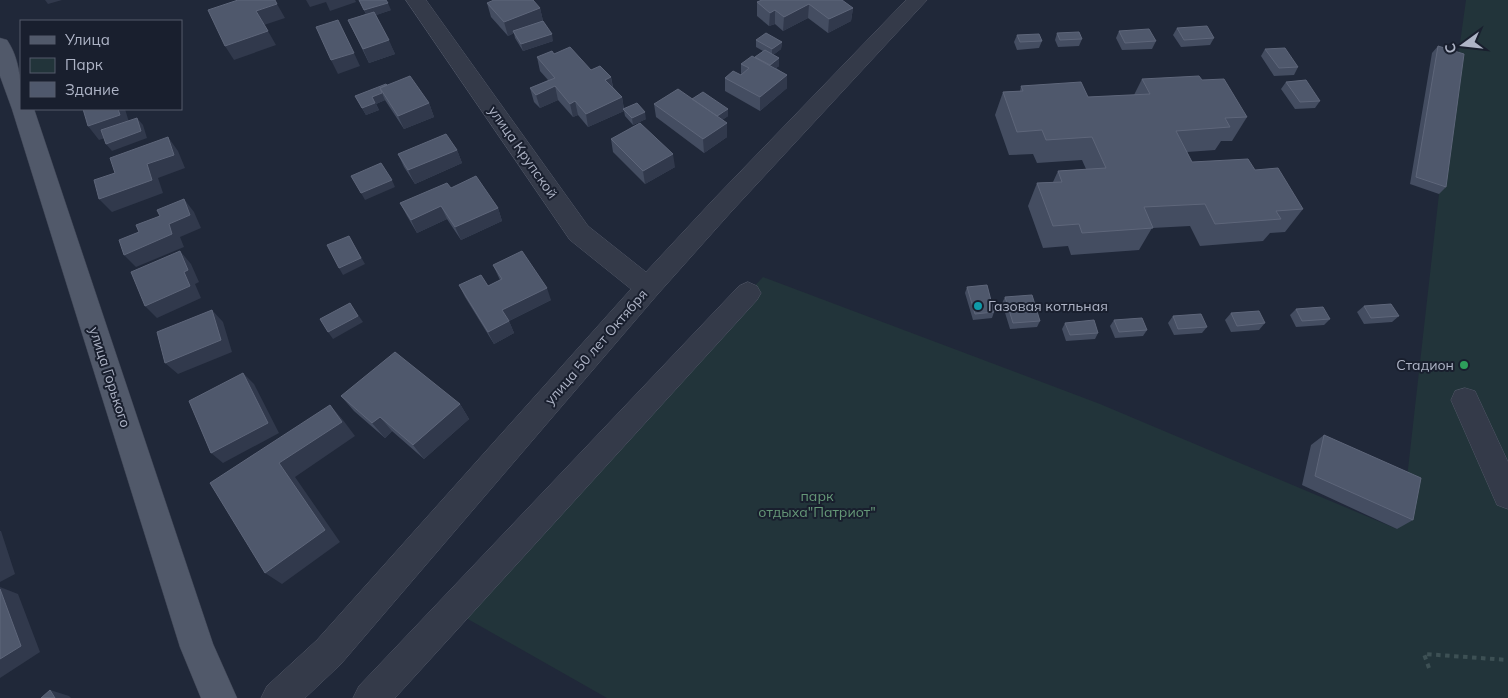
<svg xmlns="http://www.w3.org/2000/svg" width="1508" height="698" viewBox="0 0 1508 698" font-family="Mulish,sans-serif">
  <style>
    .green { fill: #22343a }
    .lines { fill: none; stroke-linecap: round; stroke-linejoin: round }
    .minor-casing { stroke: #515767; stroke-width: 1 }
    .major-casing { stroke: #3d4353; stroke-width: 1 }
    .path { stroke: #3d5054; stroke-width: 4; stroke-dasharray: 4.5 4.5; stroke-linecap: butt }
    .minor { fill: #343a49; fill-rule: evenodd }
    .major { fill: #51596a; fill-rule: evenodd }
    .wall { fill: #444d61 }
    .shaded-wall { fill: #31394c }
    .building { fill: #4f586c; stroke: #5e667a }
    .culture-dot { fill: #0f9aa8; stroke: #191f2e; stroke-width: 2 }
    .leisure-dot { fill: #2e9e5b; stroke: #191f2e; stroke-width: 2 }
    .labels { text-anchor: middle; stroke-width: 4; stroke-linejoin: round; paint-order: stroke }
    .street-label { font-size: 14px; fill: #aeb4c6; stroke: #191f2e }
    .poi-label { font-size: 14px; fill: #aeb4c6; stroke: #191f2e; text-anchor: start }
    .park-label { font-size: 14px; fill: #659777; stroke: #191f2e }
  </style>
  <rect width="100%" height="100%" fill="#202839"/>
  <path class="green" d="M1466,0H1508V698H607L452,610L763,277L1100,404L1397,529L1406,487L1439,194Z"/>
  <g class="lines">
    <defs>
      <path id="minor" d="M406,0H426L588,226L646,272L713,200L906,0H927L731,212L657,295L341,664L305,698H261L267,686L317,640L631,289L570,240Z
        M748,282L757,286L761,293L757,300L395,698H353L359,686L739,286Z
        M1465,388L1475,391L1508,462V509L1497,505L1451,400L1455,391Z"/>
      <path id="major" d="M0,38L7,40C21,61 21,85 21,109H34L213,644L237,698H201L180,647L12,109L0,76Z"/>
    </defs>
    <use href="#minor" class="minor-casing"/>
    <use href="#major" class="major-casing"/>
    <path class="path" d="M1429,668L1424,654L1508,660"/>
    <use href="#minor" class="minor"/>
    <use href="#major" class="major"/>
  </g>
  <path class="wall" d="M359,0L391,10L376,15L395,54L369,63L348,20L366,14Z
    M762,0L853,8L851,21L828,33L808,18L783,31L775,24L769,26L757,16V2Z
    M487,3L540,8L543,21L553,41L523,51L515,38L514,33L508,36L491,17Z
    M1177,28L1214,38L1210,45L1181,47L1173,35Z
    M1119,31L1156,41L1152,49L1122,50L1116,38Z
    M1057,33L1082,39L1079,46L1058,47L1055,40Z
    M1017,35L1042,41L1039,48L1017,50L1014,42Z
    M756,40L782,42L781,49L773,55L779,58V66L776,68L787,75V88L760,111L725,91V78L741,75V64L755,57L763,51L756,47Z
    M1438,46L1446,187L1439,194L1410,184L1432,53Z
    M1265,49L1298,67L1294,75L1274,76L1261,56Z
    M554,54L591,70L611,77L613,87L622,97L624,109L646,119L633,125L625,116L624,111L588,127L578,115L573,117L558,100L540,108L534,102L530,88L548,80L540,71L537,57Z
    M1142,79L1202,80L1247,117L1232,141H1221L1215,150L1187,152L1192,162L1255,170L1303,209L1285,232L1270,233L1263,241L1200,246L1190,226L1152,228L1139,250L1071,255L1068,246L1043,248L1028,206L1037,183L1053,182L1058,171L1086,169L1082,160L1037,163L1033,154L1009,155L995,115L1003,92L1020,91L1021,86L1088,97L1134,95Z
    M1286,82L1320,101L1315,108L1295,109L1281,89Z
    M387,85L429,103L434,117L404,129L385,100L376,104L379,110L366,115L355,96Z
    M692,99L728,116L722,120L727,137L704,153L656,117L654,104Z
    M611,139L675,167L645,184L613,152Z
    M457,150L462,163L415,184L404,167L398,154Z
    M451,188L498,208L502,221L461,240L447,219L417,233L407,216L400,203Z
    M493,265L551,300L509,321L514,333L494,344L465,297L459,285L488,286L500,280Z
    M967,287L994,312L992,318L973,320L965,293Z
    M1005,297L1040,321L1037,327L1010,329L1002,303Z
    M1364,306L1399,316L1392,322L1364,324L1357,312Z
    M1296,309L1330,319L1324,325L1296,327L1290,315Z
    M1231,313L1265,323L1259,330L1231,332L1225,320Z
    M1173,316L1207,327L1202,333L1174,335L1168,323Z
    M1114,320L1147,330L1143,336L1115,338L1110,326Z
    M1065,323L1098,333L1095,339L1066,341L1062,329Z
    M341,396L460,404L469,419L424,459L392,431L385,438L354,411Z
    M1324,435L1413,520L1397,529L1302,485L1311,445Z"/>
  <path class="shaded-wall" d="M45,0H62L48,4Z
    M306,0H355L356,2L330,11L326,2L310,7Z
    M388,3L391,10L368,18L364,10Z
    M277,4L285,18L264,25L256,11Z
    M809,4L808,18L783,31L784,17Z
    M540,8L543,21L513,31L514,33L508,36L504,22Z
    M853,8L851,21L828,33L829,19Z
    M775,10V24L769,26L770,13Z
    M268,31L276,45L234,60L225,46Z
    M552,34L553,41L523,51L521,44Z
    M389,40L395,54L369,63L363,49Z
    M782,42L781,49L772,56V49Z
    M354,53L360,66L338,74L331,60Z
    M779,58V66L769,73L770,66Z
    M787,75V88L760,111V97Z
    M611,77L613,91L605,80Z
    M555,86L558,100L540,108L536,95Z
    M382,93L385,100L376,104L379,110L366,115L362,108L372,97Z
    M622,97L624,111L588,127L586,114Z
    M575,101L578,115L573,117L570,104Z
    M429,103L434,117L404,129L398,116Z
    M118,109H125L131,129L99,140L88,126Z
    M728,109V116L717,124V117Z
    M645,112L646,119L633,125L632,118Z
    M137,118L143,125L147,138L112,151L106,144Z
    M727,123V137L704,153L703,139Z
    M168,137L178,151L185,168L158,178L163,193L112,212L99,199L147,164Z
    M457,150L462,163L415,184L408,170Z
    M673,154L675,167L645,184L643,171Z
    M392,180L395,187L365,200L361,193Z
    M184,199L194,212L201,228L180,237L184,247L136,267L124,255L169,224Z
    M441,206L447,219L417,233L411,220Z
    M498,208L502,221L461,240L455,227Z
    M349,236L365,264L343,275L339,268Z
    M180,251L191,264L199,282L195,284L201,298L157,318L145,306L184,272Z
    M547,288L551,300L507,322L502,310Z
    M350,303L363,322L333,339L328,332Z
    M212,310L223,322L232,352L178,374L165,363Z
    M509,321L514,333L494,344L488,332Z
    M243,373L254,384L279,433L223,463L211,453Z
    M460,404L469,419L424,459L413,445Z
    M330,405L343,420L355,436L295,477L340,542L282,584L265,573L279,463Z
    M380,417L392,431L385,438L372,423Z
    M0,531H1L15,574L0,582Z
    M0,587L18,594L40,652L0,678Z
    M50,690L69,696L71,698H55Z"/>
  <path class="building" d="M238,0H275L277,4L256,11L268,31L225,46L208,10Z
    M359,0H386L388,3L364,10Z
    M494,0H533L540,8L504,22L487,3Z
    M762,0H842L853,8L829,19L809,4L784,17L775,10L770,13L757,2Z
    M374,12L389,40L363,49L348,20Z
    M338,20L354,53L331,60L316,27Z
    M543,21L552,34L521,44L513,31Z
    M1207,26L1214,38L1184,40L1177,28Z
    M1149,29L1156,41L1125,43L1119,31Z
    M1079,32L1082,39L1060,40L1057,33Z
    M766,33L782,42L772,49L756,40Z
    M1039,34L1042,41L1020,42L1017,35Z
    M1438,46L1464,54L1446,187L1416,177Z
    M570,47L591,70L600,66L611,77L605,80L622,97L586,114L575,101L570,104L555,86L536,95L530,88L555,78L537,57L552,51L554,54Z
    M1285,48L1298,67L1279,68L1265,49Z
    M765,50L779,58L770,65L755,57Z
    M752,56L787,75L760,97L725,78L733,71L741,75L749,68L741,64Z
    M410,76L429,103L398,116L380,88Z
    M1199,76L1202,80L1224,79L1247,117L1225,118L1230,127L1176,131L1192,162L1248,159L1255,170L1278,168L1303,209L1276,211L1281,219L1215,224L1205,204L1144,207L1153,228L1082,233L1079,224L1053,226L1037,183L1062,182L1058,171L1106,168L1092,137L1046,140L1042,130L1017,132L1003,92L1023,91L1021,86L1081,82L1088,97L1150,94L1142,79Z
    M1306,80L1320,101L1300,102L1286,82Z
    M386,84L387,85L380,88L382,93L372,97L375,103L362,108L355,96Z
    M678,89L727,123L703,139L654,104Z
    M703,92L728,109L717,116L692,99Z
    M637,103L645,112L632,118L623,109Z
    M83,109H118L120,115L88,126Z
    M137,118L141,131L106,144L101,130Z
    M640,123L673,154L643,171L611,139Z
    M446,134L457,150L408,170L398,154Z
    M168,137L174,155L147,164L152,180L99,199L94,180L115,173L110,158Z
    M381,163L392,180L361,193L351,176Z
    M476,176L498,208L455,227L441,206L411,220L400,203L447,183L451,188Z
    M184,199L190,215L169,224L172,234L124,255L119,240L139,232L136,225L160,216L157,210Z
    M349,236L361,258L339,268L327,245Z
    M180,251L188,270L184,272L190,286L145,306L131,272Z
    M522,251L547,288L502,310L509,321L488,332L459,285L481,275L488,286L502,279L493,265Z
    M987,285L994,312L975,314L967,287Z
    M1032,295L1040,321L1013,323L1005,297Z
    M350,303L358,316L328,332L320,319Z
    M1391,304L1399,316L1371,318L1364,306Z
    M1323,307L1330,319L1302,321L1296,309Z
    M212,310L221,340L165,363L157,332Z
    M1259,311L1265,323L1237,326L1231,313Z
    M1201,314L1207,327L1178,329L1173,316Z
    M1142,318L1147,330L1119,332L1114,320Z
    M1094,320L1098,333L1070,335L1065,323Z
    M395,352L460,404L413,445L380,417L372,423L341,396Z
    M243,373L268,423L211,453L189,401Z
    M330,405L342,422L279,463L325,530L265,573L210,483Z
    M1324,435L1421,478L1413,520L1315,476Z
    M0,589L21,646L0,659Z
    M50,690L55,698H41Z"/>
  <circle class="culture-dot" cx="978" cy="306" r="5"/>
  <circle class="leisure-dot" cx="1464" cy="365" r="5"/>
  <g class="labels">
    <g class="street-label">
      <text transform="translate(523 152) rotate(55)" y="5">улица Крупской</text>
      <text transform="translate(596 347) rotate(-49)" y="5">улица 50 лет Октября</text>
      <text transform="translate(110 377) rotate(72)" y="5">улица Горького</text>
    </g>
    <g class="poi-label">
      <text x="988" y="311">Газовая котльная</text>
      <text x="1454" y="370" text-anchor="end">Стадион</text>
    </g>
    <g class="park-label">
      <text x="817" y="501">парк<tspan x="817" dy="16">отдыха"Патриот"</tspan></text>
    </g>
  </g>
  <rect x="20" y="20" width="162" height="90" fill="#191f2e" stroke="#555b6b"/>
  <rect x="30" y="36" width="25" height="8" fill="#51596a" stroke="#555b6b"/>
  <text x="65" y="45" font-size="15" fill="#aeb4c6">Улица</text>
  <rect x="30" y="58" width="25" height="15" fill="#22343a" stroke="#555b6b"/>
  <text x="65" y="70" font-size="15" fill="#aeb4c6">Парк</text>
  <rect x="30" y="82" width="25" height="15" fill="#4f586c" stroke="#555b6b"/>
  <text x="65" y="95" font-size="15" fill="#aeb4c6">Здание</text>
  <g transform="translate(1463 45) rotate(255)" stroke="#191f2e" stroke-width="4" paint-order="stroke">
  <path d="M0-4L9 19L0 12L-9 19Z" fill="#aeb4c6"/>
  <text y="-8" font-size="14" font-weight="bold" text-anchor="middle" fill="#aeb4c6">С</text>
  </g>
</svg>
